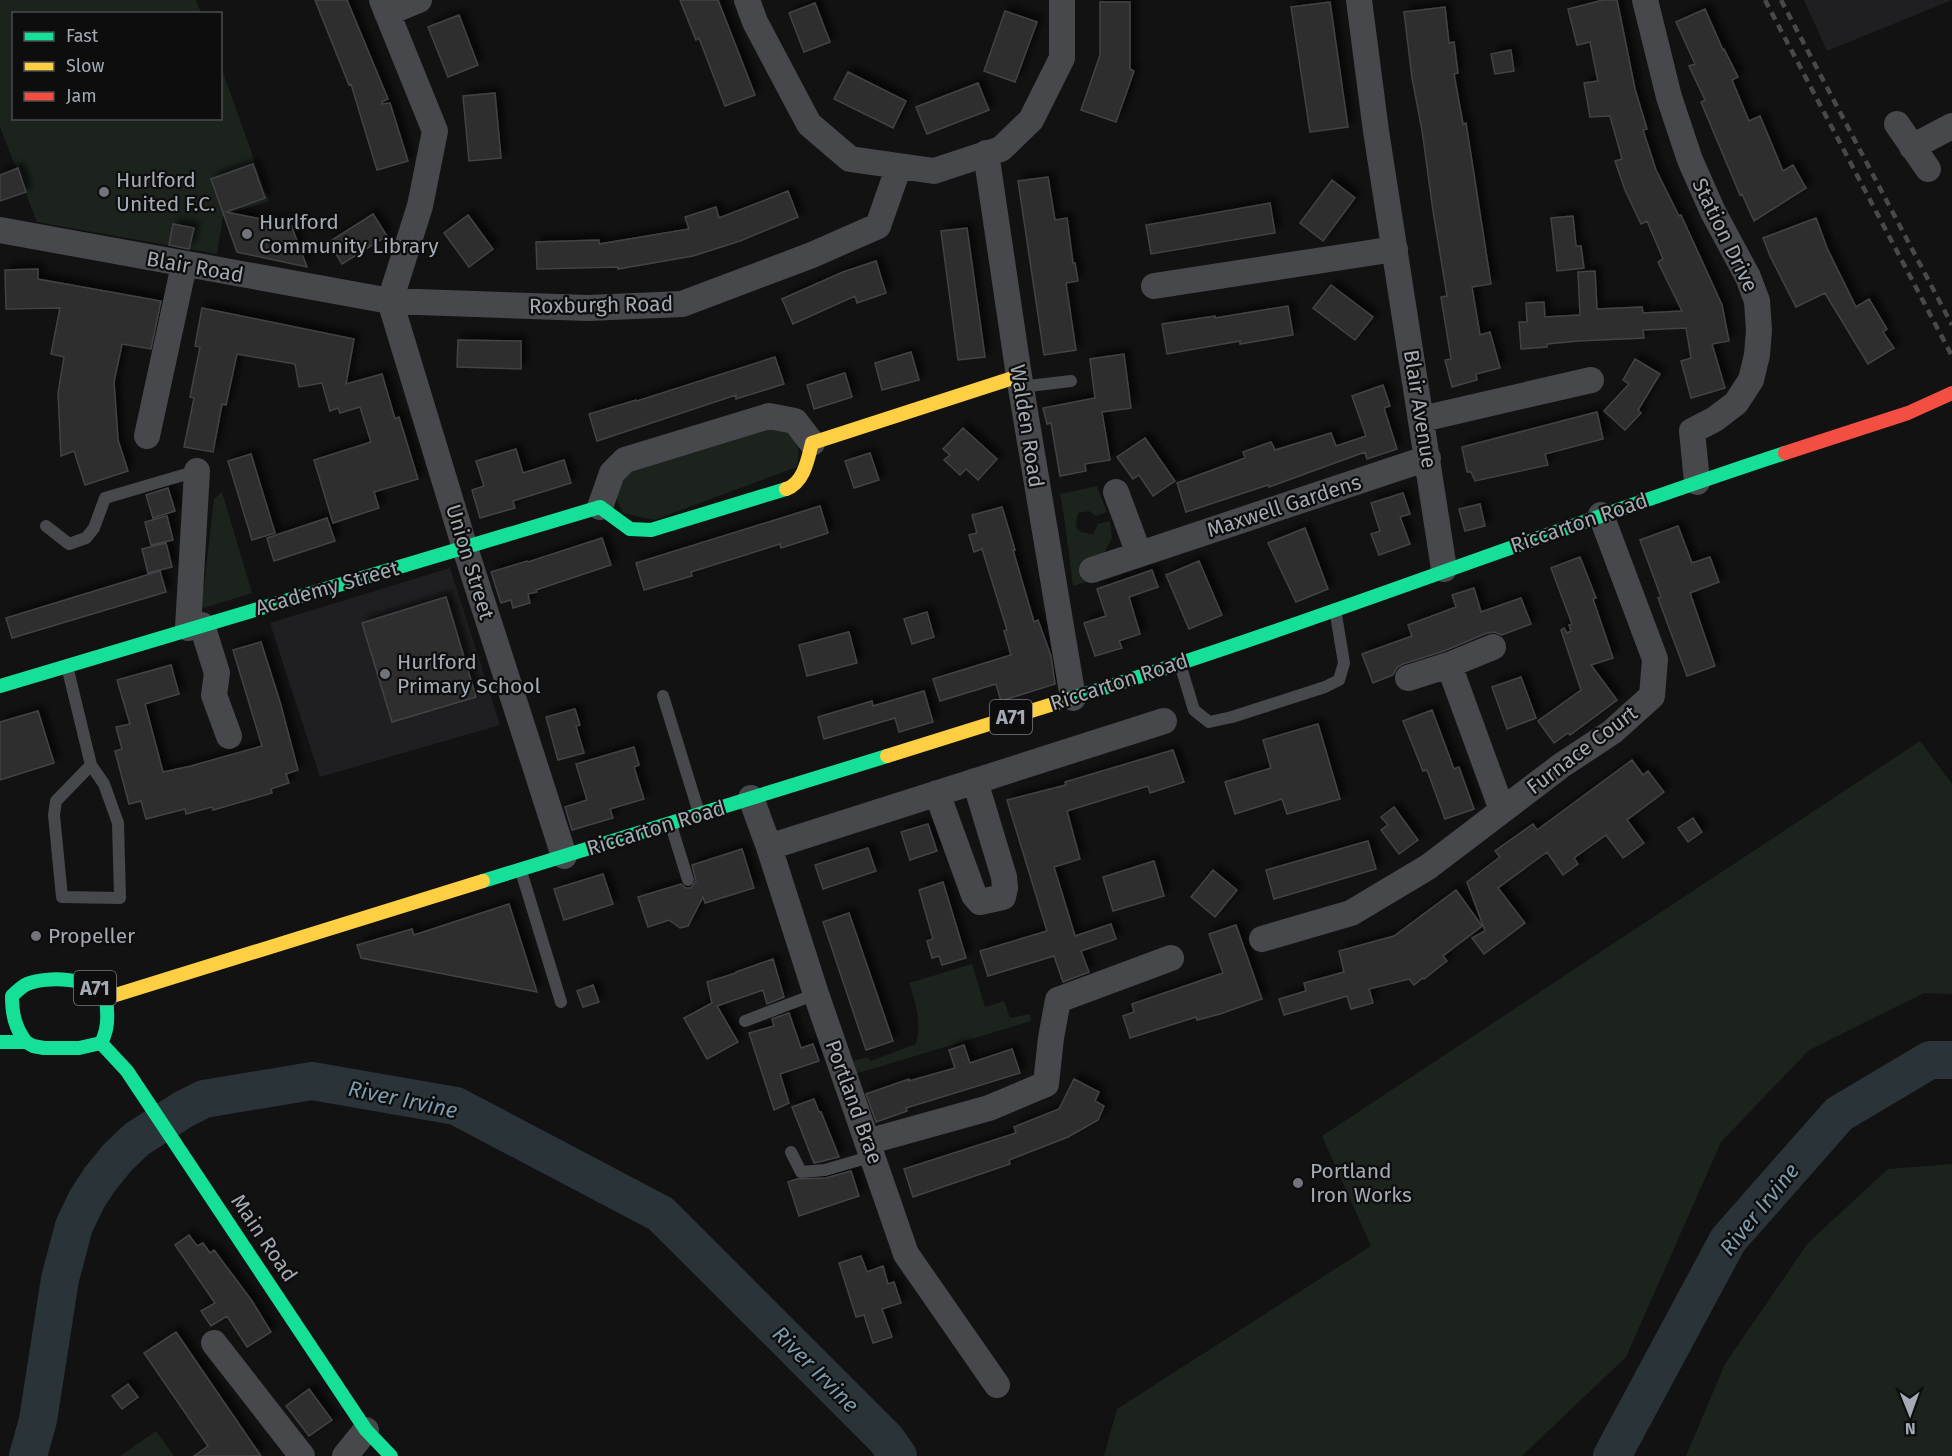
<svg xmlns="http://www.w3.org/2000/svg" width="1952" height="1456" viewBox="0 0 1952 1456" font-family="'Fira Sans',sans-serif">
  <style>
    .built { fill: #1f1f21 }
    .green { fill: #1c231d }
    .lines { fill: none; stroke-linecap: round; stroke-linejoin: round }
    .river { stroke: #2a3337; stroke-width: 38 }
    .building { fill: #2d2d2e; stroke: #424346; stroke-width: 1.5; filter: url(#shadow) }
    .lane { stroke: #47484b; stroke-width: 12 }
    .street { stroke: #47484b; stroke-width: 26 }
    .fast { stroke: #16e098; stroke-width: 14 }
    .slow { stroke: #ffcf43; stroke-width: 14 }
    .jam { stroke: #f24e42; stroke-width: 14 }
    .rail { stroke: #47494b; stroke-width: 4.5; stroke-dasharray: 8 6; stroke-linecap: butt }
    .poi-dot { fill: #71757b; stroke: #0d0d0e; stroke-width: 2 }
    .labels { text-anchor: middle; stroke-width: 4.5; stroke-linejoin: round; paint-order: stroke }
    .shield { fill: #0d0d0e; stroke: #777b82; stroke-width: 1.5 }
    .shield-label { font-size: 20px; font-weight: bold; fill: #a4aab3 }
    .poi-label { font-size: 21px; fill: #a4aab3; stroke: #0d0d0e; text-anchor: start }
    .street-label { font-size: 21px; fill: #a4aab3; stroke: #0d0d0e }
    .water-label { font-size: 22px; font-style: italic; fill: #7c9bad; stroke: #0d0d0e }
  </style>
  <defs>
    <filter id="shadow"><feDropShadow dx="5.5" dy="-5.5" stdDeviation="3" flood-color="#0009"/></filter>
  </defs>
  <rect width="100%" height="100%" fill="#121213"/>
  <path class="built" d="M1804,0H1952L1827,51Z
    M450,568L500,725L320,777L270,623Z"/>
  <path class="green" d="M0,0H196L201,13L14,14V118H220L221,67L269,201L223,216L217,254L37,222L0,127Z
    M778,426C798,437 801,445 797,467L654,520L623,513L615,495L628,466Z
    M1097,486L1107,512L1096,516L1089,511L1078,513C1074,528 1076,533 1093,534L1098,524L1110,521L1112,538L1089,581L1073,586L1064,516L1060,494Z
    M222,492L252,593L201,609L195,590L204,586L214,499Z
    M1920,741L1952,784V994L1924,993L1809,1050L1721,1142L1626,1357L1522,1456H1104L1117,1409L1371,1246L1322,1136Z
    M972,964L985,1007L1004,1001L1010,1018L1030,1014L1031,1021L855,1074L850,1062L867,1057L871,1061L916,1044C922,1021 916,1005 909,983Z
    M1952,1164V1456H1686L1725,1364L1808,1243L1888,1169Z
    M156,1431L174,1456H120Z"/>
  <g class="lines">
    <path class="river" d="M28,1456L38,1420L60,1279L74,1226L87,1199L100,1179L118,1157L137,1139L184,1109L204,1099L312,1081L456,1106L661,1214L886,1439L898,1456
      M1612,1456L1728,1240L1839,1114L1930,1060H1952"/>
  </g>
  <path class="building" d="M315,0H347L388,99L382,102V104L390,103L408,161L377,170L351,84L349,85Z
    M680,0H718L755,95L725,106L699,38L696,40Z
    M1603,0H1617L1635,89L1647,129L1643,130L1656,170L1679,216L1681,215L1722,305L1729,341L1712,344L1725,388L1691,398L1681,361L1691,358L1686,328L1643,330L1644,338L1578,341L1547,344V347L1521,349L1519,322H1527L1526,303L1544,302L1545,317L1580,315L1578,272L1595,271L1597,309L1642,307L1643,313L1682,311L1658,262L1663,259L1647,221L1641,224L1625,190L1615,161L1622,159L1610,116L1590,117L1584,83L1598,81L1590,42L1577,45L1568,9Z
    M1100,2H1130V69L1134,71L1116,122L1081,110L1100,55Z
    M1330,2L1348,127L1310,132L1291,7Z
    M815,3L830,42L804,52L789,13Z
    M1445,7L1449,43L1454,42L1458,73L1454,74L1463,124L1466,123L1491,284L1472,287L1480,335L1490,332L1500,368L1476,374L1477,380L1452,387L1445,360L1451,359L1441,297L1447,296L1433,211L1422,130L1412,78L1404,12Z
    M1705,9L1723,50L1724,49L1738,77L1732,80L1749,121L1760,116L1783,171L1793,165L1806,188L1754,221L1742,194L1740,195L1701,102L1705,100L1689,66L1695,64L1676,22Z
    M1005,11L1037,22L1015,82L984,71Z
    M459,15L478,65L448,77L428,27Z
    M1511,50L1514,71L1495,74L1491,54Z
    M848,72L906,101L893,128L834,99Z
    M978,83L989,110L927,134L916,107Z
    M495,93L501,158L469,161L463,96Z
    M253,164L265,198L226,212L291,225L307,267L237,252L211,179Z
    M18,168L26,192L0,201V175Z
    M1048,177L1055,220L1067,218L1073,263H1075L1078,281L1066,283L1076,350L1044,355L1018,181Z
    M1332,180L1355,198L1323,241L1300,223Z
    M788,191L798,217L740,241L693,256L618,269V267L537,269L536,242L599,240V244L689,229L685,217L716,207L719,218Z
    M1270,203L1275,233L1151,254L1146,225Z
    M373,214L387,236L342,264L329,242Z
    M468,215L493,249L469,267L444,233Z
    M1573,216L1576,246H1581L1584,268L1557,271L1551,218Z
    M1816,218L1827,248L1856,307L1869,299L1887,329L1883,332L1894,348L1868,364L1825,293L1796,307L1770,256L1763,238Z
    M173,224L194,228L189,249L169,245Z
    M967,228L985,357L958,360L941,231Z
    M876,261L886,293L857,303L855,296L793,324L782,299L843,272Z
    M38,269V279L161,301L151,349L122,344L114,382L118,440L128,471L85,485L74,451L61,456L58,393L64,357L51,354L60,308L6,309L5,270Z
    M1331,285L1373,317L1355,340L1313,308Z
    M1288,306L1293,335L1240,344V341L1167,354L1162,324L1215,316V318Z
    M202,308L354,339L346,384L382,374L395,419L399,417L418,479L374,492L379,508L333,523L314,460L371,442L360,407L340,413L338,408L330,411L322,383L299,387L295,364L237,354L226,405L222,404L213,452L184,447L194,398L190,397L200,347L195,346Z
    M458,340L521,341V369L457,367Z
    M911,352L919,380L882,390L875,363Z
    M1124,354L1131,408L1102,412L1110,460L1085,464L1086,471L1060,476L1051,423L1047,424L1043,408L1095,398L1090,359Z
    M775,357L784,384L736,399V395L597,441L589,414L636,400L637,401Z
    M1635,359L1660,374L1638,410L1641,413L1625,430L1604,411L1629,384L1623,380Z
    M845,373L852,397L814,409L807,385Z
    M1383,385L1390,406L1384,408L1397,449L1367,459L1365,452L1269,487L1268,485L1186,512L1177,483L1245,458L1243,452L1271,442L1275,450L1331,433L1336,446L1366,436L1352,396Z
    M1597,412L1603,439L1545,454L1548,465L1475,481L1471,472H1467L1462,447Z
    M963,428L997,459L978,480L966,469L960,475L944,460L950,455L943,449Z
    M1145,438L1175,481L1153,496L1139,475L1133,479L1117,457Z
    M516,449L523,473L564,460L571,483L513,501L515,508L480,518L472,490L484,486L476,461Z
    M870,453L879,480L854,488L845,461Z
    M251,454L275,533L252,540L228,461Z
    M168,488L175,511L153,518L146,495Z
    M1403,493L1410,514L1400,517L1410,544L1379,555L1371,534L1380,531L1371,503Z
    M1480,504L1485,526L1465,531L1459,509Z
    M820,506L828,533L781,548L780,544L691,572L692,576L644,590L636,563Z
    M1002,507L1015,550H1013L1034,622L1038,620L1051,656L1055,684L1001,701L996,684L940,701L933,679L1011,655L1004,631L1007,630L982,549L974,552L969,535L977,533L972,515Z
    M167,516L173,540L151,545L145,522Z
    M327,518L335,541L274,561L267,538Z
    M1678,526L1692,563L1710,557L1719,582L1690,593L1715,666L1687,676L1658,598L1661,597L1640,540Z
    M1305,528L1328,589L1296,602L1268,543Z
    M602,538L611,565L536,590L537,592L528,594L530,603L513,608L511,600L501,603L491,572L527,561L528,562Z
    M166,543L172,567L148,573L142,549Z
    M1580,557L1596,598L1593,599L1613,658L1591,665L1617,700L1570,735L1568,733L1554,743L1538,721L1581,690L1561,630L1564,628L1567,633L1571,631L1569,625L1572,624L1551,568Z
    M1199,561L1222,615L1189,629L1166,575Z
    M1152,570L1158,587L1129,597L1140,634L1119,641L1122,648L1095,656L1084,623L1106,616L1097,589Z
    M160,571L166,592L12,638L6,618Z
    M1474,588L1481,612L1521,598L1531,624L1502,635L1494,632L1487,633L1444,651L1403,664L1397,668L1393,675L1373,683L1362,654L1412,636L1408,625L1456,607L1452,595Z
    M446,597L476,697L392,722L362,623Z
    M927,612L934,637L912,644L904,619Z
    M849,632L857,663L807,676L799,645Z
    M261,642L280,702L298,770L286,774L289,783L271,789L272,793L213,810L212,807L186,814L185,809L146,819L141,801L129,804L115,751L122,749L116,727L130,724L117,680L171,665L179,694L145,704L163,772L191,766L262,746L233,650Z
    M1521,677L1536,718L1507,729L1492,687Z
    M924,691L933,722L899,732L895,718L824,739L818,717L872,701L873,706Z
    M575,709L580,725L576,726L584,753L558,760L546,717Z
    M1432,710L1454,769L1459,767L1474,809L1445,819L1427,770L1423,771L1403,721Z
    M38,711L54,763L0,780V722Z
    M1318,724L1340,799L1287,814L1282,799L1235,814L1225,782L1271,768L1263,740Z
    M634,747L639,765L634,767L644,799L610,809L613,818L572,830L565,807L587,800L576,764Z
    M1173,750L1184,782L1150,793L1148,786L1067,811L1080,859L1054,867L1075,936L1111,924L1116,939L1081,951L1089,972L1063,982L1054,956L988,976L980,951L1047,931L1007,800L1066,785L1065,782Z
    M1632,760L1643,775L1648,771L1664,792L1627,820L1644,843L1623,858L1606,835L1574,858L1578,864L1563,875L1547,852L1498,888L1525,923L1484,954L1472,938L1485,931L1467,882L1500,857L1495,851L1533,824L1537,830Z
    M1394,807L1418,840L1399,854L1381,830L1388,825L1381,817Z
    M1693,818L1702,832L1688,842L1678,828Z
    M928,824L937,851L910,860L901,832Z
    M1368,841L1376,869L1274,899L1266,870Z
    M868,848L876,871L823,889L815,865Z
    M742,849L754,888L705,903L703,897L688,926L680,928L669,920L648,927L638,897L681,884L686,888H691L696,881L692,865Z
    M1154,861L1164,896L1113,911L1103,877Z
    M1213,870L1237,890L1215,917L1191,897Z
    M603,874L613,904L564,920L554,889Z
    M943,882L966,958L942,965L939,956L932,958L927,941L933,939L919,890Z
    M1456,890L1482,926L1443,956L1447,961L1424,979L1423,978L1414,985L1409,979L1369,989L1373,1003L1351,1009L1347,996L1284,1015L1279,999L1306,991L1304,983L1344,972L1339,951L1394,936Z
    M509,904L537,992L361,958L357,945L412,929L414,935Z
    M849,913L893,1041L866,1050L823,922Z
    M1236,925L1262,999L1220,1014L1197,1020L1196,1017L1130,1038L1123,1016L1134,1012L1132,1004L1223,973L1209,934Z
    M773,959L784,997L767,1004L763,990L717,1006L738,1042L707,1059L684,1018L712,1003L707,982L736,973V972Z
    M593,985L599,1002L583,1007L577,991Z
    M789,1013L801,1048L813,1044L819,1061L780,1074L789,1103L774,1110L749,1033L774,1026L772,1019Z
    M964,1045L970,1063L1012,1049L1020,1073L906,1108L907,1111L876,1122L866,1094L909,1079V1081L955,1068L949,1050Z
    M1074,1079L1099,1092L1095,1101L1104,1106L1098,1120L1068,1137L1009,1160L1010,1164L913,1197L904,1169L1016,1133L1014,1127L1059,1109Z
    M814,1099L819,1112H821L839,1157L814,1163L792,1107Z
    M851,1171L859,1196L799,1216L788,1182L797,1179L826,1178Z
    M189,1235L197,1246L203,1243L210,1253L214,1250L252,1301L271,1332L247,1347L227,1316L211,1326L201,1311L215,1303L175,1245Z
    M861,1256L867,1272L883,1266L888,1284L894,1282L901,1303L882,1309L892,1337L873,1343L864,1315L856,1317L839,1263Z
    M176,1332L219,1395L261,1456H194L208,1446L144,1353Z
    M128,1384L138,1397L122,1409L112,1396Z
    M309,1389L332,1420L309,1436L286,1406Z"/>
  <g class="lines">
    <path class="lane" d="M1020,387L1071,381
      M46,526L69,544L86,538L94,528L105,498L197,471
      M1180,664L1194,710L1209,722L1232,717L1325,687L1339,680L1344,663L1335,609
      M67,666L91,765L104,784L118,823L120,898L62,897L54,815L56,801L91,765
      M663,696L699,813
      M671,825L688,880
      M521,871L561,1002
      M745,1021L816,994
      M791,1152L801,1172L825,1170L873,1156"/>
    <path class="street" d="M382,0L435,131L420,206L390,301
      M747,0L755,22L809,124L850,159L934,171L1001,149L1031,120L1062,58V0
      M1359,0L1376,131L1444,569
      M1645,0L1669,97L1690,160L1713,212L1748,277L1757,301L1759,330L1757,355L1751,380L1736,403L1715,419L1692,431L1697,482
      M387,13L419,0
      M1897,124L1928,169
      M1912,147L1952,126
      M986,153L1019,376L1073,698
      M0,230L390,301L588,308L682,304L812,255L878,226L899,166
      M1154,286L1395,249
      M390,301L465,548L564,856
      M1422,419L1591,380
      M147,436L184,265
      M1116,492L1139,554
      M600,507L612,473L625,460L769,416L795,421L812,443
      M1092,570L1428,458
      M202,625L217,673L214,695L229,736
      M188,628L197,471
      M1449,665L1502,810
      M1408,678L1449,665L1493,647
      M937,793L974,895L980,902L1003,897L1005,888L1004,877L975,781
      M751,798L769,847L816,994L906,1254L997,1385
      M769,847L1164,721
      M1262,939L1351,913L1428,867L1562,765L1612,732L1652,696L1655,659L1601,515
      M867,1142L989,1108L1046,1084L1051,1038L1058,1000L1171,958
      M214,1343L302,1456
      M345,1456L366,1430"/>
    <path class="fast" d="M0,686L600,507L630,529L651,530L786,489
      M1066,700C1308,625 1544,532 1785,453
      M483,881L887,756
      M0,1042H26L33,1046L44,1048H79L101,1043C107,1032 108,1023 107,1011C107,1007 107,1002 105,998C94,977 46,976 27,984C21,987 16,992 12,996C12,1014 15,1028 26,1042
      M101,1043L127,1071L366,1430L391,1456"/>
    <path class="slow" d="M786,489C804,483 808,459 812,443L1019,376
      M887,756L1066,700
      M106,998L483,881"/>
    <path class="jam" d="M1785,453L1908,413L1952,393"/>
    <path class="rail" d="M1765,0L1952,356
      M1781,0L1952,325"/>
  </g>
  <g class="poi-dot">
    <circle cx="104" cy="192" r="6"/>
    <circle cx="247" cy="234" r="6"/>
    <circle cx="385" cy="674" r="6"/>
    <circle cx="36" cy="936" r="6"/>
    <circle cx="1298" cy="1183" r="6"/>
  </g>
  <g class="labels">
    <g class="shield">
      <rect x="990" y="700" width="42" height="34" rx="4.5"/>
      <rect x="74" y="971" width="42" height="34" rx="4.5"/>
    </g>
    <g class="shield-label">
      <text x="1011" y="724">A71</text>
      <text x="95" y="995">A71</text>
    </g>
    <g class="poi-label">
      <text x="116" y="187">Hurlford<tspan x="116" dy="24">United F.C.</tspan></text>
      <text x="259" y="229">Hurlford<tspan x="259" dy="24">Community Library</tspan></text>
      <text x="397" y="669">Hurlford<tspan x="397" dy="24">Primary School</tspan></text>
      <text x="48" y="943">Propeller</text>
      <text x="1310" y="1178">Portland<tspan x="1310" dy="24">Iron Works</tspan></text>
    </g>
    <g class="street-label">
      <text transform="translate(1725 235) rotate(64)" y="7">Station Drive</text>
      <text transform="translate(195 267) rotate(10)" y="7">Blair Road</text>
      <text transform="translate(601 305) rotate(-1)" y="7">Roxburgh Road</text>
      <text transform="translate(1420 409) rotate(81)" y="7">Blair Avenue</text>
      <text transform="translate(1027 426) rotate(81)" y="7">Walden Road</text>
      <text transform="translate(1284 506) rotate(-18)" y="7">Maxwell Gardens</text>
      <text transform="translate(1579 523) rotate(-19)" y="7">Riccarton Road</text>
      <text transform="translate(470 562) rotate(73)" y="7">Union Street</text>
      <text transform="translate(327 588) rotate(-16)" y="7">Academy Street</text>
      <text transform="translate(1119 682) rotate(-18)" y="7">Riccarton Road</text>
      <text transform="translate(1582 750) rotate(-37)" y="7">Furnace Court</text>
      <text transform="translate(656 828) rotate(-17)" y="7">Riccarton Road</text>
      <text transform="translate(854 1102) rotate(70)" y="7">Portland Brae</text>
      <text transform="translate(264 1238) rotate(56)" y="7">Main Road</text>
    </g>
    <g class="water-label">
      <text transform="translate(403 1099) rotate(12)" y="8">River Irvine</text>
      <text transform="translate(1759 1209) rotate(-51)" y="8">River Irvine</text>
      <text transform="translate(816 1369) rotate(45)" y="8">River Irvine</text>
    </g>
  </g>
  <rect x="12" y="12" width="210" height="108" fill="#0d0d0e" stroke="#494c50" stroke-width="1.5"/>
  <rect x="24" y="32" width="30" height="9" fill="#16e098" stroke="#494c50" stroke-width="1.5"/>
  <text x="66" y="42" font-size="18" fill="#a4aab3">Fast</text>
  <rect x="24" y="62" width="30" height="9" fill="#ffcf43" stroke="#494c50" stroke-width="1.5"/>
  <text x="66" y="72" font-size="18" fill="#a4aab3">Slow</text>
  <rect x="24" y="92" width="30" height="9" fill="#f24e42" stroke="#494c50" stroke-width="1.5"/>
  <text x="66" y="102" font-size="18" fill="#a4aab3">Jam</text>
  <g transform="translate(1910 1414) rotate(179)" stroke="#0d0d0e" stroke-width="4.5" paint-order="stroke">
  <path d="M0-4.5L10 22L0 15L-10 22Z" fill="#a4aab3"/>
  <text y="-9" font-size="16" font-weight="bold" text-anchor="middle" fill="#a4aab3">N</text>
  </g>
</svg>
